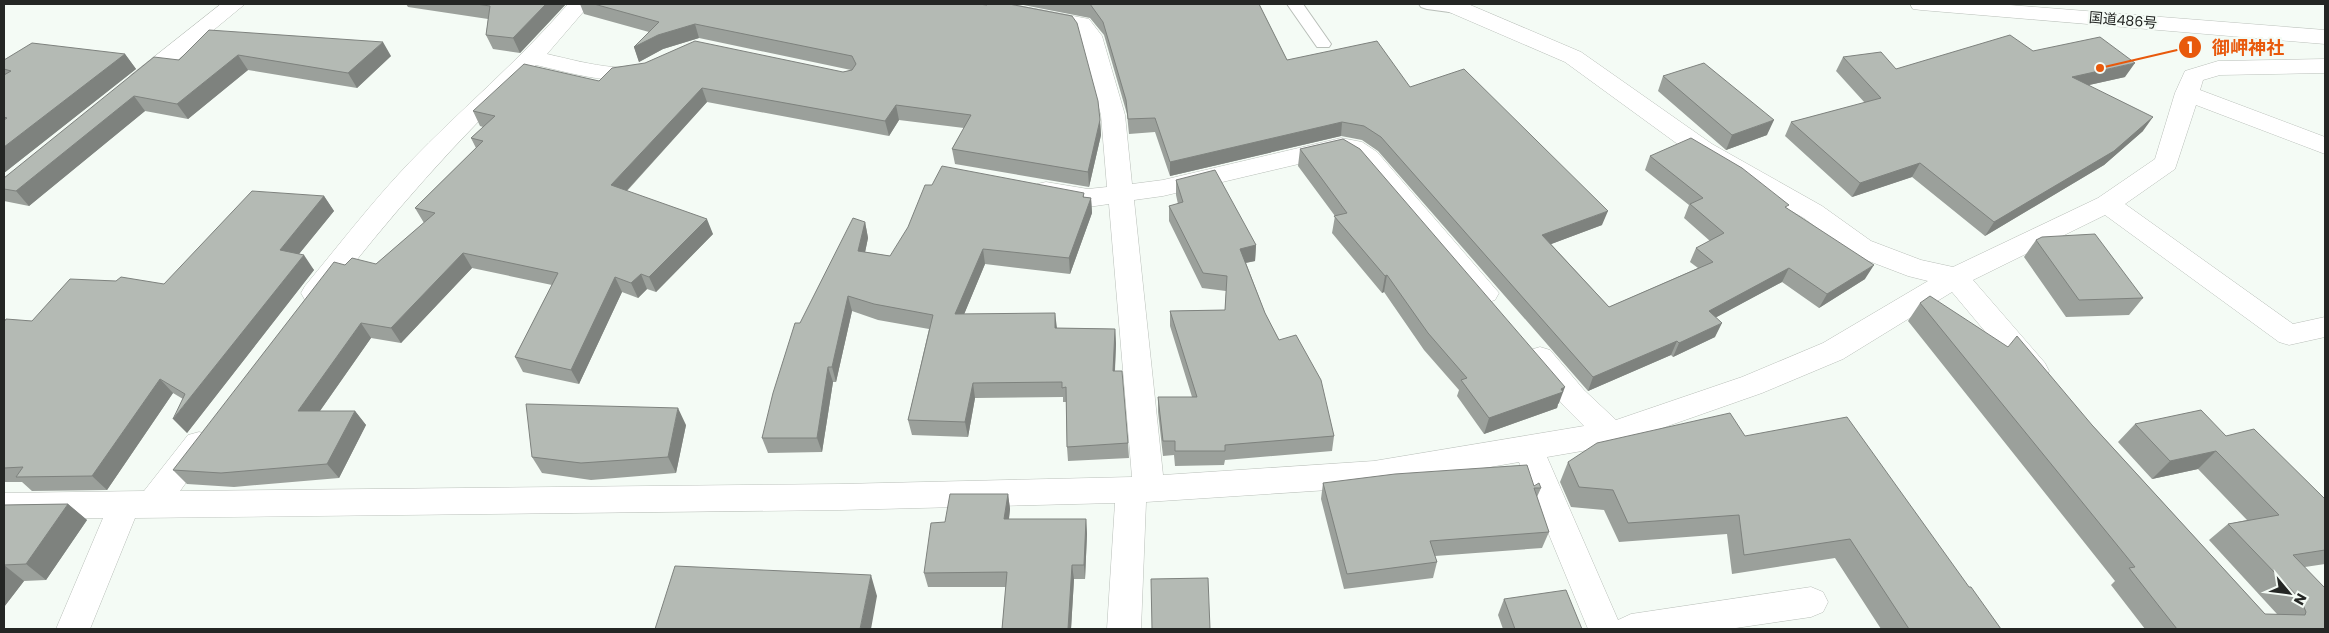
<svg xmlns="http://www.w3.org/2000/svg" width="2329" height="633" viewBox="0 0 2329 633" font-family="Poppins,'Noto Sans JP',sans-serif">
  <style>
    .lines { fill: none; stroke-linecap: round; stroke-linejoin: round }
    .service-casing { stroke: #b9bfb9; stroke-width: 2 }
    .minor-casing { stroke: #b9bfb9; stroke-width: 1 }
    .trunk-casing { stroke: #b9bfb9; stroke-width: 1 }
    .service { fill: #fff; fill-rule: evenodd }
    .minor { fill: #fff; fill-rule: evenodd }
    .trunk { fill: #fff; fill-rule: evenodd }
    .wall { fill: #9ba09b }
    .shaded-wall { fill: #7e827e }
    .building { fill: #b4bab4; stroke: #7e827e }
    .labels { text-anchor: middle; stroke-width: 4.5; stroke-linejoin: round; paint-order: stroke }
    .far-street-label { font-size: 14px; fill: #242624; stroke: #f4fbf5 }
    .leader { fill: none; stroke: #e8590c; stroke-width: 2 }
    .callout-dot { fill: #e8590c; stroke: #f4fbf5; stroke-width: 2 }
    .mark-label { font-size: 15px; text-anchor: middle; font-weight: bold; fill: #fff }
    .callout-label { font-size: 18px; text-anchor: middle; font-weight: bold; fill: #e8590c; stroke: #f4fbf5; stroke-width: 4.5; stroke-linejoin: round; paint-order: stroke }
  </style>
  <rect width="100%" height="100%" fill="#f4fbf5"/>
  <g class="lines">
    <defs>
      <path id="service" d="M1287,4H1303L1331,44L1329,47H1317Z
        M1419,4L1470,6L1472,9L1470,12L1464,14L1427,9L1421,7Z"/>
      <path id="minor" d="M221,4H245L146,86L138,88L130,86L127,81L130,76Z
        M568,4H590L547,54C569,59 591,65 613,67C626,68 639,63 652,66L655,71L652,76C611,86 575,74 536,65C458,138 390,216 325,300L315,303L305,300L301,293L305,286C339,245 372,202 409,163C461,109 519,61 568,4Z
        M967,4H1010L1089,19L1102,36L1125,115L1132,184L1163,180L1341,138L1362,142L1377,152L1499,293L1495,300L1485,303L1475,300L1359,164L1346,155L1341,154L1163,196L1134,200L1163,475L1374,461L1584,426L1564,406L1530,366L1526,358L1530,350L1540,347L1550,350L1584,390L1616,420L1742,377L1823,343L1928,281L1908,276L1853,255L1804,218L1694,156L1565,62L1442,9L1439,4H1468L1581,52L1712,144L1822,206L1871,241L1921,260L1953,267L2098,198L2155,159L2175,93L2185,71L2218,61L2325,59V73L2220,75L2203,80L2200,90L2325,137V154L2196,105L2175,169L2125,204L2293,324L2325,317V337L2289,345L2279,342L2105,215L1973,280L2045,363L2049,371L2045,379L2035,382L2025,379L1952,292L1843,359L1762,393L1611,446L1547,457L1618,620L1631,614L1811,587L1823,592L1828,602L1823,612L1811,617L1729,629H1588L1519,462L1374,487L1146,502L1141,629H1107L1115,503L841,510L135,518L90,629H56L103,518L4,519V493L144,491L188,435L199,432L210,435L214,444L180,491L841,484L1132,477L1109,204L1088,207L1037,196L1033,190L1037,184L1046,182L1088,189L1107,187L1101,115L1080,37L1074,29L978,10L970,9Z"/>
      <path id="trunk" d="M1910,4H1997L2325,30V44L1921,10L1913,9Z"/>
    </defs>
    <use href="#service" class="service-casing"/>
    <use href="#minor" class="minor-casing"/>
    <use href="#trunk" class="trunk-casing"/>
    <use href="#service" class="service"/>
    <use href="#minor" class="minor"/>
    <use href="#trunk" class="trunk"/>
  </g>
  <path class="wall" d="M406,4H566L520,53L493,49L486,35L488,19L408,7Z
    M580,4H978L1100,120L1101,135L1089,187L955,164L952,149L964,128L899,120L889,136L707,102L627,191L713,234L656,292L647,289L638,298L622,292L579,384L523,372L515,357L552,285L472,268L401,343L371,338L320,411H355L366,425L339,478L234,487L187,484L173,470L345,265L376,264L424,223L415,208L476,148L471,138L483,127L480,126L473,111L599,81L843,72L851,70L699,38L663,49L639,62L634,47L649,32L584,14Z
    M1018,4H1259L1287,60L1410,87L1602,225L1551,244L1609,307L1698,268L1690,262L1696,248L1710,241L1684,218L1689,205L1645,170L1650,156L1787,208L1865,279L1819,308L1782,282L1716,317L1715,337L1673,357L1671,355L1588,391L1378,151L1362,140L1341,136L1170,176L1155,132L1129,134L1127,114L1104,35L1090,18Z
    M209,30L391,56L357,88L248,70L188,119L145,111L29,206L4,201V178L179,60Z
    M2033,51L2125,77L2089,85L2143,131L2104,165L1985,236L1912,177L1852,197L1785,136L1791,122L1865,103L1836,71L1843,57L1896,69Z
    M125,54L136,69L4,173V60Z
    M1663,76L1767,135L1726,150L1658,91Z
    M1300,149L1559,403L1558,404L1557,408L1484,434L1457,396L1459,390L1424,350L1384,292L1382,293L1332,233L1335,216L1298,166Z
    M1176,180L1256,245L1255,261L1246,263L1265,313L1279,340L1334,436L1332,451L1225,460L1224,465L1175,466L1174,455L1163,456L1158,412V397H1192L1170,326V311L1225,310L1226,291L1202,288L1169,221V206L1178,204L1176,195Z
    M1084,193V197L1091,198L1092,213L1070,274L985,264L964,314L1057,328L1115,329L1116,344L1115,371L1128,443L1129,458L1068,461L1067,447L1066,402H1063V397L975,398L968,437L912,435L908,420L929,329L878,320L852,311L836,382H833L822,452L768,453L762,438L800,323L865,222L868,238L865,252L890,256Z
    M324,196L334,211L299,254L314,270L187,433L183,399L173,393L107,490L32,491L22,482H4V322L32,321L164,284Z
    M2036,240L2143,298L2129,315L2066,317L2024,257Z
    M1920,303L2092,425L2265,614H2277L2209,540L2228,524L2247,520L2198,469L2152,479L2118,442L2135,424L2226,436L2325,499V564L2305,567L2325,629H2145L2111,585L2115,581L1908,321Z
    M686,425L676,473L591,480L542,473L532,457Z
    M1745,436L1969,587L2001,629H1881L1835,558L1732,574L1727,534L1619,542L1604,510L1571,507L1560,482L1568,462Z
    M1323,483L1534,486L1541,488L1537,497L1549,532L1542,548L1435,556L1437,562L1433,578L1344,589L1321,499Z
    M1008,494L1010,509L1009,519H1086L1087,534L1085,579H1074L1071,629H1002L1006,587H928L924,573L945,522Z
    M68,504L87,520L46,580L24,581L4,607V505Z
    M1504,599L1582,629H1503L1498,615Z"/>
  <path class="shaded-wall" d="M546,4H566L520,53L513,38Z
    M695,24L699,38L663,49L639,62L634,47L658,35Z
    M383,42L391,56L357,88L348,73Z
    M125,54L136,69L4,173V147Z
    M238,55L248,70L188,119L177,104Z
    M2135,63L2125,77L2062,91L2072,77Z
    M702,88L707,102L618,200L611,185Z
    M134,96L145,111L29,206L16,191Z
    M896,105L899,120L889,136L885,121Z
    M2153,117L2143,131L2104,165L1985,236L1994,222Z
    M1100,120L1101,135L1089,187L1088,172Z
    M1774,120L1767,135L1726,150L1732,135Z
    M1342,122L1341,136L1170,176V162Z
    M1920,163L1912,177L1852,197L1860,183Z
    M324,196L334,211L290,265L280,250Z
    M1091,198L1092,213L1070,274L1069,258Z
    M1608,211L1602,225L1538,249L1542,235Z
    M707,219L713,234L656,292L649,277Z
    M865,222L868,238L862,267L858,251Z
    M1256,245L1255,261L1239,264L1240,249Z
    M983,249L985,264L958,329L955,314Z
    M463,253L472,268L401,343L391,328Z
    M304,255L314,270L187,433L173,419Z
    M1874,265L1865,279L1819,308L1827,294Z
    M1789,268L1782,282L1702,325L1709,311Z
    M641,274L647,289L638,298L631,283Z
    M1387,275L1384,292L1382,293L1385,276Z
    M615,277L622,292L579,384L571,370Z
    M848,296L852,311L836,382L832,367Z
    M1055,313L1057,328L1056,343L1055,328Z
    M361,323L371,338L310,425L298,411Z
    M1722,323L1715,337L1673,357L1679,343Z
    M1115,329L1116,344L1114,386L1113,371Z
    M1677,341L1671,355L1588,391L1593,377Z
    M828,367L833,382L822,452L817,438Z
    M160,379L173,393L107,490L92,476Z
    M973,383L975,398L968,437L965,422Z
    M1565,387L1559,403L1558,404L1557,408L1484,434L1489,418Z
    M678,408L686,425L676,473L668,457Z
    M355,411L366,425L339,478L327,464Z
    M2216,451L2198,469L2152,479L2170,461Z
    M1008,494L1010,509L1007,534L1004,519Z
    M68,504L87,520L46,580L26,564Z
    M1086,519L1087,534L1085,579L1084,565Z
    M4,565L24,581L4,607Z
    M1072,565L1074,579L1071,629H1068Z
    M871,575L877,596L871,629H860Z"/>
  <path class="building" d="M476,4H546L513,38L486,35L490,6Z
    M594,4H978L987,5L988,4H1009L1072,16L1077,23L1098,101L1100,120L1088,172L952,149L971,115L896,105L885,121L702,88L611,185L707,219L649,277L641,274L631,283L615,277L571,370L515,357L558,273L463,253L391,328L361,323L298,411H355L327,464L221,473L173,470L334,262L345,265L352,258L376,264L435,213L415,208L483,141L471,138L495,116L473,111L524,64L599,81L612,68L645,63L695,41L843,72L852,70L856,64L852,56L695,24L658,35L634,47L659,22Z
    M1089,4H1259L1287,60L1377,41L1410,87L1464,69L1608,211L1542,235L1609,307L1713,262L1696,248L1724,233L1690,204L1703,198L1650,156L1691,138L1742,168L1789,205L1785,207L1874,265L1827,294L1789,268L1709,311L1722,323L1679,343L1677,341L1593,377L1381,137L1364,126L1342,122L1170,162L1155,118L1128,119L1126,100L1103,22L1090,4Z
    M209,30L383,42L348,73L238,55L177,104L134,96L16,191L4,189V178L154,57L179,60Z
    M2010,35L2033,51L2100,37L2135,63L2072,77L2153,117L2114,151L1994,222L1920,163L1860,183L1791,122L1881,98L1843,57L1881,52L1896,69Z
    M32,43L125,54L4,147V120L7,118L4,117V75L11,71L4,69V60Z
    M1704,63L1774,120L1732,135L1663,76Z
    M1343,139L1360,149L1565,387L1561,389L1563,392L1489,418L1461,380L1467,378L1428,333L1387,275L1385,276L1334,216L1347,213L1300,149Z
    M942,166L1084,193L1083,197L1091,198L1069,258L983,249L955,314L1055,313V328L1115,329L1113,371H1122L1128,443L1067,447L1066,387L1062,388V382L973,383L965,422L908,420L933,315L874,304L848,296L832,367H828L817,438H762L773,393L795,323H800L853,218L865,222L858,251L890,256L908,227L925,185H932Z
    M1215,170L1256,245L1240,249L1265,313L1279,340L1296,335L1321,380L1334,436L1225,445V451H1175V441H1163L1158,397H1197L1170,311L1225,310L1227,276L1203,273L1169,206L1183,202L1176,180Z
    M252,191L324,196L280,250L304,255L173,419L185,394L160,379L92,476L16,477L23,467L4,468V322L6,319L32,321L70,279L116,281L121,277L164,284Z
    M2095,234L2143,298L2079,300L2036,240L2042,237Z
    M1930,296L2008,347L2017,336L2092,425L2265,614L2305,615L2306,612L2301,600L2228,524L2279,515L2216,451L2170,461L2135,424L2201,410L2226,436L2254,429L2325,499V550L2293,555L2325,588V629H2177L2129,568L2135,567L1920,303Z
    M526,404L678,408L668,457L581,463L532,457Z
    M1730,413L1745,436L1847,417L1969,587H1971L2001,629H1909L1850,539L1744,555L1739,515L1628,523L1613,490L1579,487L1568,462L1597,443Z
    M1527,465L1534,486L1539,483L1541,488H1534L1549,532L1430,541L1437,562L1347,574L1323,483L1395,474Z
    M950,494H1008L1004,519H1086L1084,565H1072L1068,629H1002L1007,572L924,573L931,523L945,522Z
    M68,504L26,564L4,565V505Z
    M675,566L871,575L860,629H655Z
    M1208,578L1210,629H1152L1151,579Z
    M1566,590L1582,629H1515L1504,599Z"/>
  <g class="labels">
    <g class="far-street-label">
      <text transform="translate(2123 20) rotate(5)" y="5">国道486号</text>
    </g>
  </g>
  <path class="leader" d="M2100 68L2190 47"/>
  <g class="callout-dot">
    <circle cx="2100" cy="68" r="5"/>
    <circle cx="2190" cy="47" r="12"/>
  </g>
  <g class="mark-label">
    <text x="2190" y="53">1</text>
  </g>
  <g class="callout-label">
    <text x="2248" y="54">御岬神社</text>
  </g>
  <rect width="2329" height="633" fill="none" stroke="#242624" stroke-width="10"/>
  <g transform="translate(2289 593) rotate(119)" stroke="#f4fbf5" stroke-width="4" paint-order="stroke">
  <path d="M0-4L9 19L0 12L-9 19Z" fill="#242624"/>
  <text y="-8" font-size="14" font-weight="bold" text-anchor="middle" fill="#242624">N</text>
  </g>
</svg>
